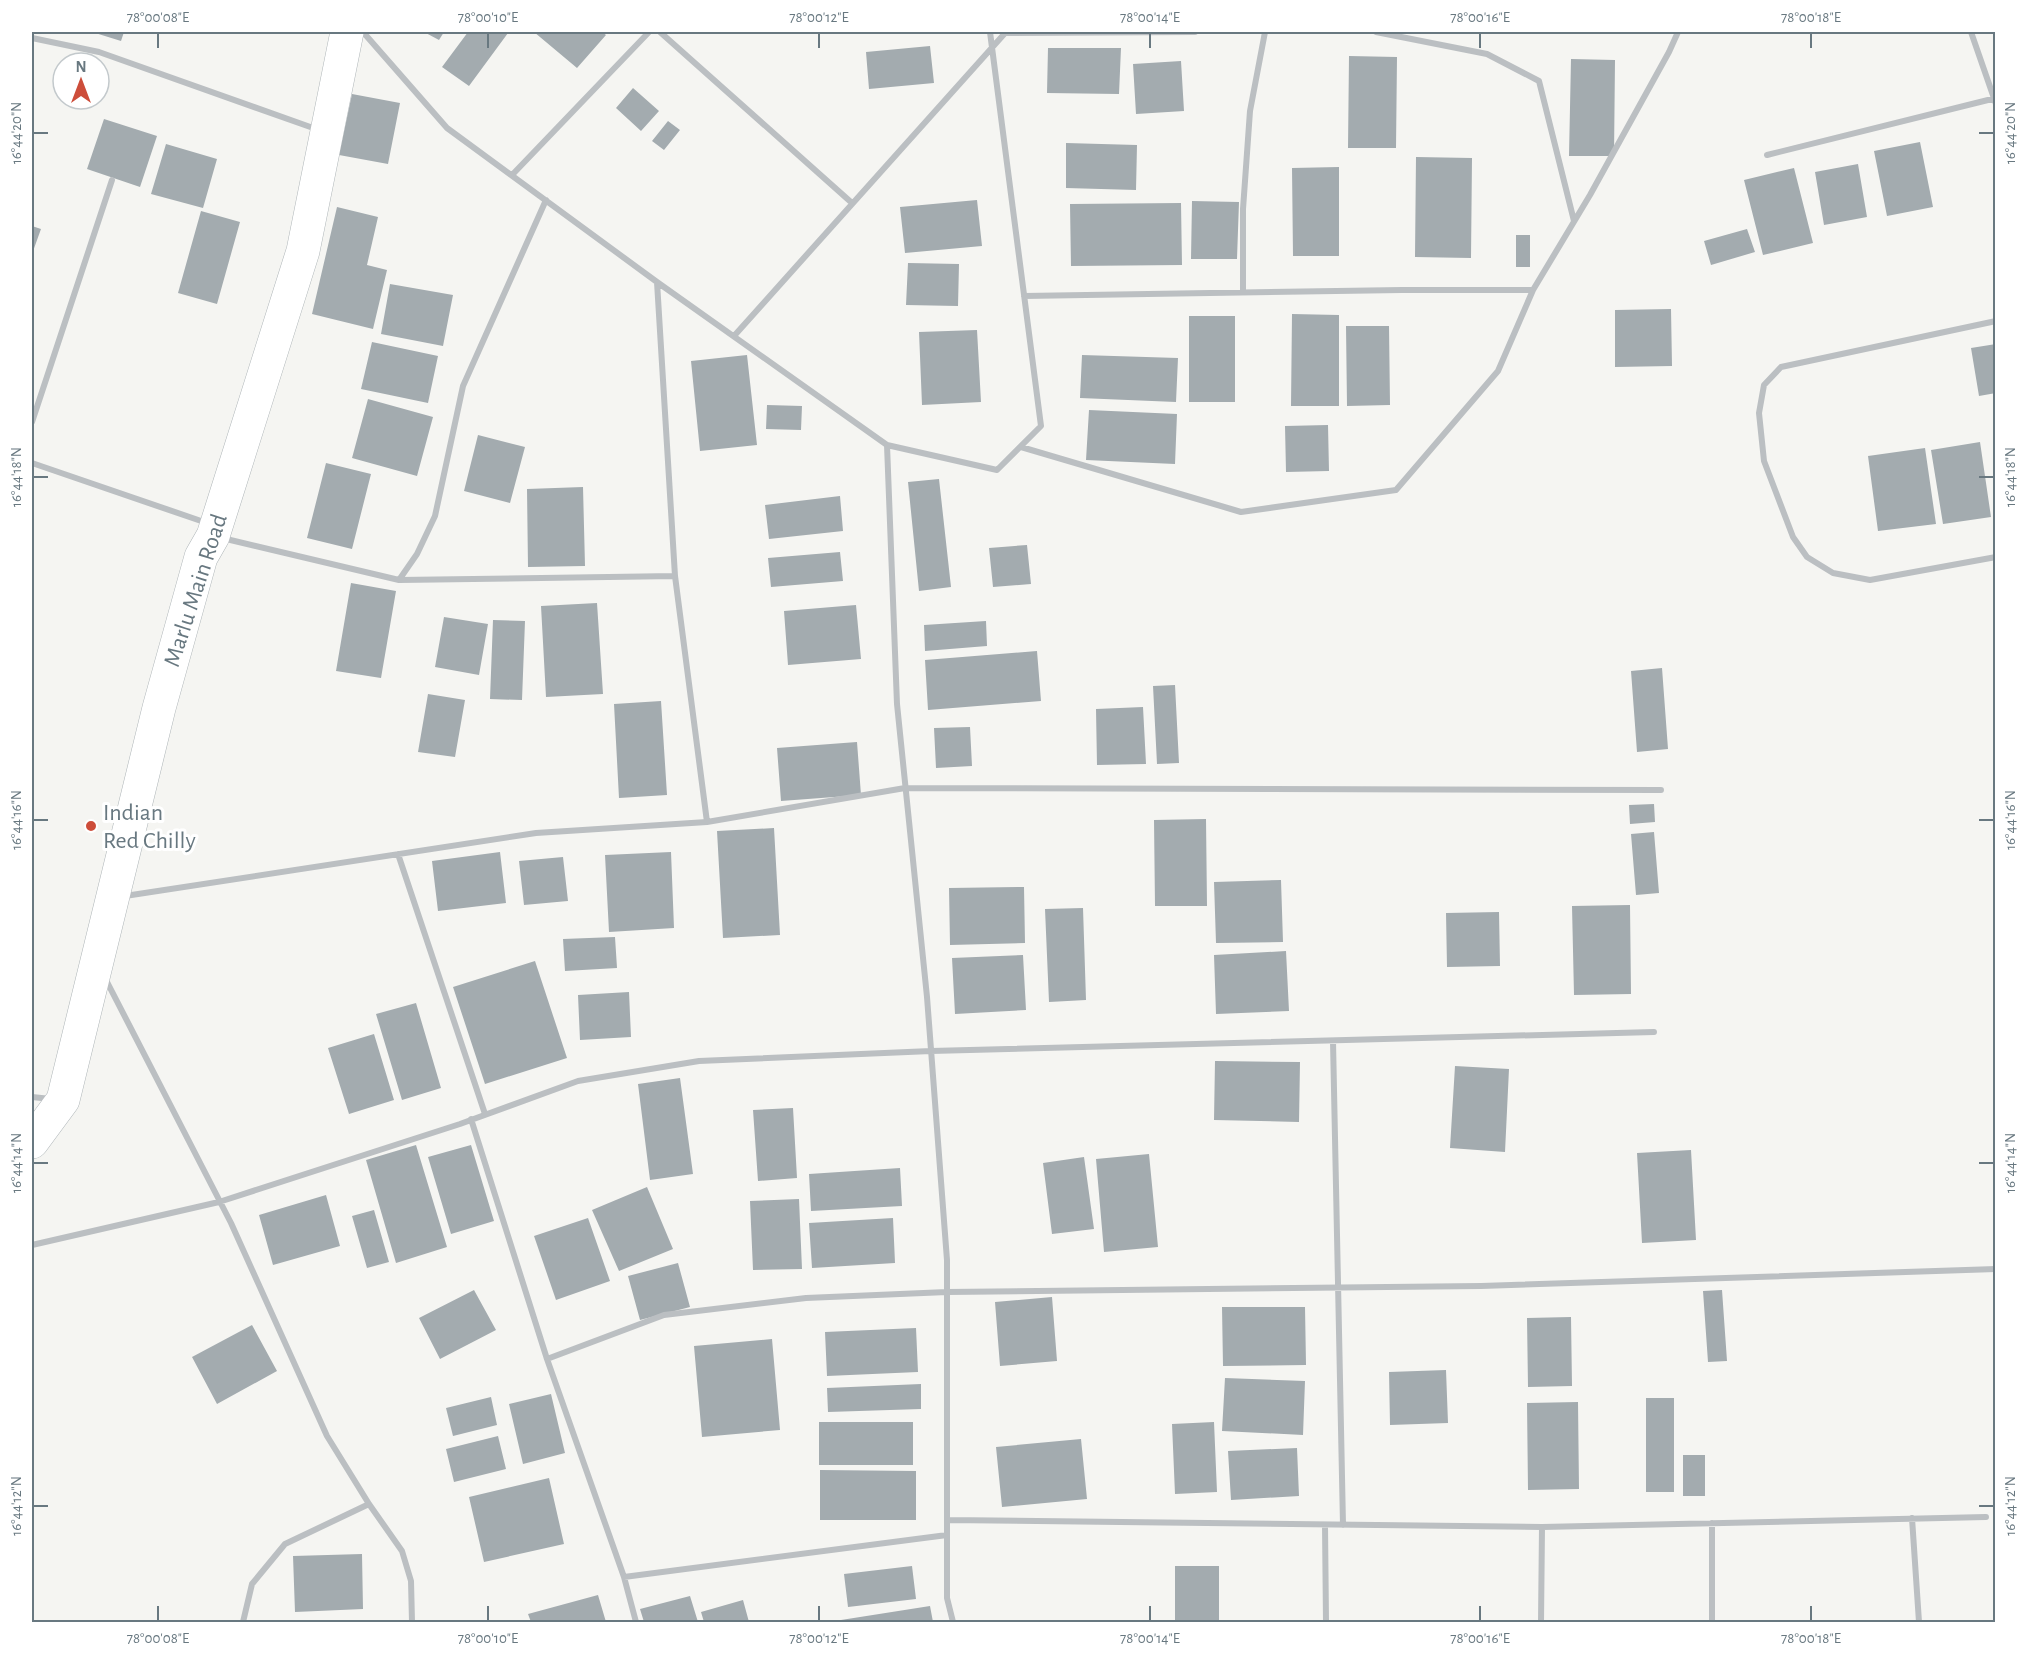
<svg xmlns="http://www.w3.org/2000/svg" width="2027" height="1654" viewBox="0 0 2027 1654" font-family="'Alegreya Sans',sans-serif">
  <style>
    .building { fill: #a3abaf }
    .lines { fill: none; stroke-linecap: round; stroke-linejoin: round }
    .secondary-casing { stroke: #adb4b7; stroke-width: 34 }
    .street { stroke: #bbbfc2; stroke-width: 6 }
    .secondary { stroke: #fff; stroke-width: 33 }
    .ticks { fill: none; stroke: #687880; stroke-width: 2 }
    .poi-dot { fill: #cd4d3a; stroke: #fff; stroke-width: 2 }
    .labels { text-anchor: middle; stroke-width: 6; stroke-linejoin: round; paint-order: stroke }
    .street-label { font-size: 24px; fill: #687880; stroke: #fff }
    .poi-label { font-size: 24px; fill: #687880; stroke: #fff; text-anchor: start }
    .neatline { fill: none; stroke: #687880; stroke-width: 2 }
    .ticks-label { font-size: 15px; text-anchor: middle; fill: #687880 }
  </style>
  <rect width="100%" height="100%" fill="#f5f5f2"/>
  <path class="building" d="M92,32H124L121,41Z
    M424,32H444L439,40Z
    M468,32H506L508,33L469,86L442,67Z
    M534,32H602L606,35L577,68Z
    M930,46L934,83L869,89L866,52Z
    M1048,48H1121L1119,94L1047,93Z
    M1349,56L1397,57L1396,148H1348Z
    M1571,59L1615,60L1614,156H1569Z
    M1181,61L1184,111L1136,114L1133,64Z
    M633,88L659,111L641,131L616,108Z
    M352,94L400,103L388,164L339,155Z
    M104,119L157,136L140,187L87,169Z
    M668,121L680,130L664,150L652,141Z
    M1920,142L1933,207L1887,216L1874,151Z
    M1066,143L1137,145L1136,190L1066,188Z
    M166,144L217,159L203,208L151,194Z
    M1416,157L1472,158L1471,258L1415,257Z
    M1858,164L1867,217L1824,225L1815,172Z
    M1339,167V256H1293L1292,168Z
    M1794,168L1813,243L1763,255L1744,180Z
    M977,200L982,246L905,253L900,207Z
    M1192,201L1239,202L1237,259H1191Z
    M1181,203L1182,265L1071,266L1070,204Z
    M337,207L378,217L367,265L387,270L373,329L312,314Z
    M201,211L240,222L217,304L178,293Z
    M32,226L41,229L32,254Z
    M1747,229L1755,252L1711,265L1704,241Z
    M1516,235H1530V267H1516Z
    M908,263L959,264L958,306L906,305Z
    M390,284L453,295L443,346L381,334Z
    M1671,309L1672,366L1615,367V310Z
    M1292,314L1339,315V406H1291Z
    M1189,316H1235V402H1189Z
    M1346,326H1389L1390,405L1347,406Z
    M977,330L981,402L922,405L919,332Z
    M372,342L438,356L428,403L361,389Z
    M1996,344V393L1979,396L1971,348Z
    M747,355L757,445L700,451L691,361Z
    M1082,355L1178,358L1176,402L1080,398Z
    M368,399L433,417L417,476L352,458Z
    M767,405L802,406L801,430L766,429Z
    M1089,410L1177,414L1175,464L1086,460Z
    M1328,425L1329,471L1286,472L1285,426Z
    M478,435L525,447L510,503L464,491Z
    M1980,442L1991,517L1943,524L1931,450Z
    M1925,448L1936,524L1878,531L1868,456Z
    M326,463L371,474L352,549L307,538Z
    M939,479L951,587L919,591L908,482Z
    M583,487L585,566L528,567L527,489Z
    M840,496L843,531L769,539L765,505Z
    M1027,545L1031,584L993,587L989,548Z
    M840,552L843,581L771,587L768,558Z
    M351,583L396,591L381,678L336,671Z
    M597,603L603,694L546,697L541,606Z
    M856,605L861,659L788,665L784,611Z
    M444,617L488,624L479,675L435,667Z
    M493,620L525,621L522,700L490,699Z
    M986,621L987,646L925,651L924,625Z
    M1037,651L1041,701L928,710L925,660Z
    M1662,668L1668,749L1637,752L1631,671Z
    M1175,685L1179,763L1157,764L1153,686Z
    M428,694L465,700L455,757L418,752Z
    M661,701L667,795L619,798L614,704Z
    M1143,707L1146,764L1097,765L1096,709Z
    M970,727L972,766L936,768L934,728Z
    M857,742L861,795L781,801L777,748Z
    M1654,804L1655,822L1630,824L1629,805Z
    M1206,819L1207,906H1155L1154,820Z
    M774,828L780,935L723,938L717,831Z
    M1654,832L1659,893L1636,895L1631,834Z
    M500,852L506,903L438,911L432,861Z
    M671,852L674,928L609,932L605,855Z
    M563,857L568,901L524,905L519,861Z
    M1281,880L1283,942L1216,943L1214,882Z
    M1024,887L1025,943L950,945L949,888Z
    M1630,905L1631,994L1574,995L1572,906Z
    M1083,908L1086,1000L1049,1002L1045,909Z
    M1499,912L1500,966L1447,967L1446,913Z
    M615,937L617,968L565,971L563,939Z
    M1286,951L1289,1011L1216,1014L1214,955Z
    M1023,955L1026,1010L955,1014L952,958Z
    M535,961L567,1058L485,1084L453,987Z
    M629,992L631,1037L580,1040L578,995Z
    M416,1003L441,1088L402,1100L376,1014Z
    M374,1034L394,1100L349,1114L328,1048Z
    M1215,1061L1300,1062L1299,1122L1214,1120Z
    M1455,1066L1509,1069L1505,1152L1450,1148Z
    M680,1078L693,1174L650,1180L638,1084Z
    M793,1108L797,1178L758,1181L753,1110Z
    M416,1145L447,1247L396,1263L366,1160Z
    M471,1145L494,1221L451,1234L428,1157Z
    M1691,1150L1696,1240L1642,1243L1637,1153Z
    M1149,1154L1158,1247L1104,1252L1096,1159Z
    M1084,1157L1094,1229L1052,1234L1043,1163Z
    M900,1168L902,1206L811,1211L809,1174Z
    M647,1187L673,1249L619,1271L592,1210Z
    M326,1195L340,1246L273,1265L259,1215Z
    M799,1199L802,1269L753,1270L750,1201Z
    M374,1210L389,1262L367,1268L352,1216Z
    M588,1218L610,1281L556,1300L534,1236Z
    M893,1218L895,1263L812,1268L809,1223Z
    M678,1263L690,1307L640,1320L628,1276Z
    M474,1290L496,1330L440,1359L419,1318Z
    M1722,1290L1727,1361L1708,1362L1703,1291Z
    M1052,1297L1057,1361L1000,1366L995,1302Z
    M1222,1307H1305L1306,1365L1223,1366Z
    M1571,1317L1572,1386L1528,1387L1527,1318Z
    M252,1325L277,1371L217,1404L192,1357Z
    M916,1328L918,1372L827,1376L825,1332Z
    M772,1339L780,1430L702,1437L694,1346Z
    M1446,1370L1448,1423L1390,1425L1389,1372Z
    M1225,1378L1305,1381L1303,1435L1222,1431Z
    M921,1384V1409L828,1412L827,1388Z
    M551,1394L565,1453L523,1464L509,1404Z
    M491,1397L497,1425L453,1436L446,1408Z
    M1646,1398H1674V1492H1646Z
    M1578,1402L1579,1489L1528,1490L1527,1403Z
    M819,1422H913V1465H819Z
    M1214,1422L1217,1492L1175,1494L1172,1424Z
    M498,1436L506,1469L454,1482L446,1449Z
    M1081,1439L1087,1499L1002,1507L996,1447Z
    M1297,1448L1299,1496L1231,1500L1228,1451Z
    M1683,1455H1705V1496H1683Z
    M820,1470L916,1471V1520H820Z
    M549,1478L564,1544L484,1562L469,1497Z
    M362,1554L363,1609L295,1612L293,1556Z
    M912,1566L916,1599L848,1607L844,1574Z
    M1175,1566H1219V1622H1175Z
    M598,1595L606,1622H531L528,1614Z
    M690,1596L698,1622H644L640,1609Z
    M743,1600L749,1622H704L701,1612Z
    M930,1606L933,1622H842L841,1620Z"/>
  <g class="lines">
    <defs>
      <path id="secondary" d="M32,1142L63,1100L159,708L201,557L213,536L303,251L347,32"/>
    </defs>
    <use href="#secondary" class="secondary-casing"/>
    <path class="street" d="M363,32L447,128L657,282L887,445L897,704L927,997L947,1260V1598L953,1622
      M660,32L852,203
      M1376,32L1487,54L1539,81L1574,221
      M1971,32L1996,104
      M1005,33L1195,32
      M32,38L99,52L316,129
      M1767,155L1996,98
      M512,175L649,32
      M657,282L675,576L707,822L905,788L1661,790
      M1243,292V209L1250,111L1265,32
      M1024,296L1402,290H1533L1590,195L1669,52L1678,32
      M1996,321L1781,367L1764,385L1759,413L1764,461L1793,537L1807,557L1833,573L1870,580L1996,557
      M734,336L1006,32
      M32,422L112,180
      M887,445L997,470L1041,426L990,32
      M1021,447L1241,512L1396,490L1498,371L1533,290
      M32,463L207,523
      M222,538L399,580L417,554L435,516L463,386L546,200
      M399,580L675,576
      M398,854L485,1114
      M125,896L536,833L707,822
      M105,978L231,1223L327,1436L369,1504L402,1551L411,1581L412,1622
      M1333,1041L1343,1525
      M32,1097L51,1099
      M471,1119L547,1359L624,1577L636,1622
      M32,1245L219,1202L460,1124L578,1081L699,1061L931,1051L1654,1032
      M547,1359L664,1315L806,1298L947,1292L1481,1286L1996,1269
      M1912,1518L1919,1622
      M947,1520L1542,1527L1986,1517
      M1325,1525L1326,1622
      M624,1577L947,1535
      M243,1622L252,1584L285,1544L369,1504
      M1541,1622L1542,1527
      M1712,1622V1523"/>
    <use href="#secondary" class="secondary"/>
  </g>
  <path class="ticks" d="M158,33V48M488,33V48M819,33V48M1150,33V48M1480,33V48M1811,33V48M33,133H48M1979,133H1994M33,477H48M1979,477H1994M33,820H48M1979,820H1994M33,1163H48M1979,1163H1994M33,1506H48M1979,1506H1994M158,1606V1621M488,1606V1621M819,1606V1621M1150,1606V1621M1480,1606V1621M1811,1606V1621"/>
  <circle class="poi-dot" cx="91" cy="826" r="6"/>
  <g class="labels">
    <g class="street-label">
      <text transform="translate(195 590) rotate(-72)" y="8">Marlu Main Road</text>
    </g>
    <g class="poi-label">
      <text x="103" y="820">Indian<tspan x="103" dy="28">Red Chilly</tspan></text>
    </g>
  </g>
  <rect width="2027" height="1654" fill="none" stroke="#ffffff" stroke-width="66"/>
  <g transform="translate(81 81)"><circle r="28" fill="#ffffff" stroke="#c3c9cc" stroke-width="1.5"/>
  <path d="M0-4.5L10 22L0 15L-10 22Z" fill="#cd4d3a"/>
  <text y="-9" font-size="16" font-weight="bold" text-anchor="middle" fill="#687880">N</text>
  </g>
  <rect x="33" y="33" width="1961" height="1588" class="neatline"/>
  <g class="ticks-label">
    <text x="158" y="22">78°00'08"E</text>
    <text x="488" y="22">78°00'10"E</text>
    <text x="819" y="22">78°00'12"E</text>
    <text x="1150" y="22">78°00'14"E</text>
    <text x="1480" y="22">78°00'16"E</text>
    <text x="1811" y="22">78°00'18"E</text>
    <text transform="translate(16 133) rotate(-90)" y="5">16°44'20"N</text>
    <text transform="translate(2010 133) rotate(-90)" y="5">16°44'20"N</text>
    <text transform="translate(16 477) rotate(-90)" y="5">16°44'18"N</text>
    <text transform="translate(2010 477) rotate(-90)" y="5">16°44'18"N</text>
    <text transform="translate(16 820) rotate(-90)" y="5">16°44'16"N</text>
    <text transform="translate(2010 820) rotate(-90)" y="5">16°44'16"N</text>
    <text transform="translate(16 1163) rotate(-90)" y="5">16°44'14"N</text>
    <text transform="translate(2010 1163) rotate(-90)" y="5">16°44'14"N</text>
    <text transform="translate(16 1506) rotate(-90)" y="5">16°44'12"N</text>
    <text transform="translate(2010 1506) rotate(-90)" y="5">16°44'12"N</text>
    <text x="158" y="1643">78°00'08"E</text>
    <text x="488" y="1643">78°00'10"E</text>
    <text x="819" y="1643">78°00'12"E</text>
    <text x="1150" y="1643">78°00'14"E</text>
    <text x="1480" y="1643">78°00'16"E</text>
    <text x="1811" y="1643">78°00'18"E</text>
  </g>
</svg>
